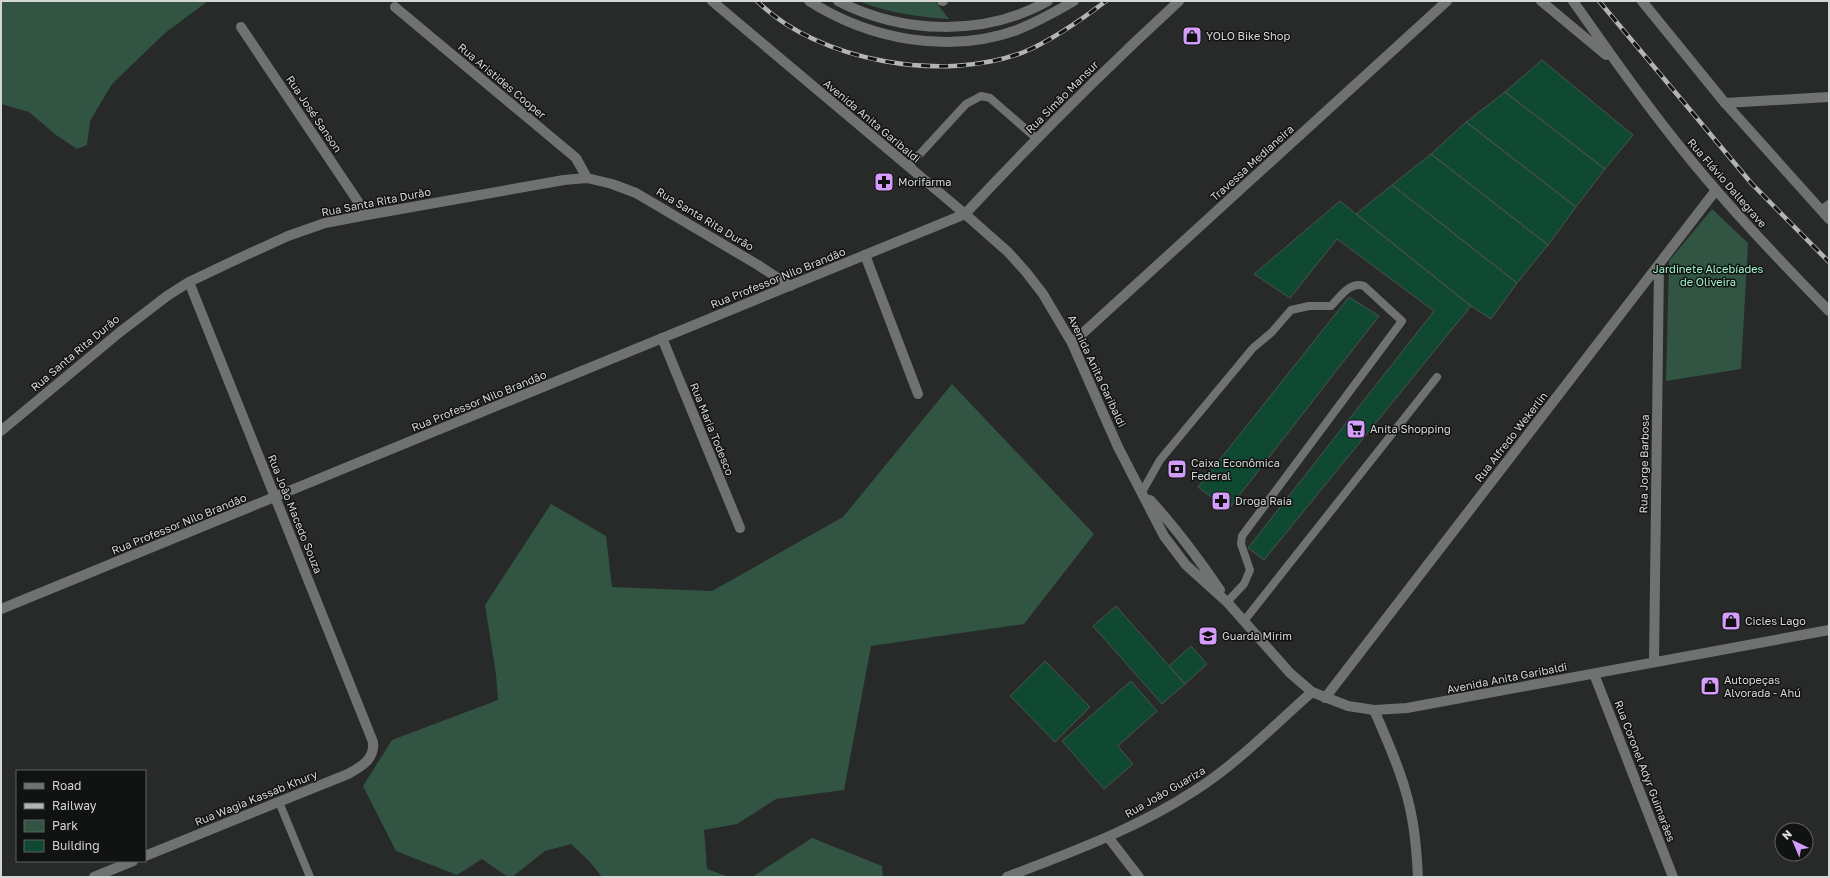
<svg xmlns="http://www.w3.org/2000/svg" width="1830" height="878" viewBox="0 0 1830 878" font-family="'Golos Text',sans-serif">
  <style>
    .green { fill: #325543 }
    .building { fill: #104931; stroke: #4f5150 }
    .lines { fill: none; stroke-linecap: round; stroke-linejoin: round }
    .service { stroke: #6f7271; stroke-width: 8 }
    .minor { stroke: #6f7271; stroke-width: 10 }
    .tertiary { stroke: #6f7271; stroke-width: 10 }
    .secondary { stroke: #6f7271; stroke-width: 10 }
    .rail-casing { stroke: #b3b4b4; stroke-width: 4.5 }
    .rail { stroke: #111212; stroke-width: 3; stroke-dasharray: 9; stroke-linecap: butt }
    .labels { text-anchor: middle; stroke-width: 3; stroke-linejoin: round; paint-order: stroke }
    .poi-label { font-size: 11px; fill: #d5d6d6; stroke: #111212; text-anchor: start }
    .street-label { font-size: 11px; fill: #d5d6d6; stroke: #111212 }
    .park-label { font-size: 11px; fill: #a1f5c9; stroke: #111212 }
  </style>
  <rect width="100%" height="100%" fill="#282a29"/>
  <path class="green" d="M1,1H208L165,33L112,84L90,121L87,145L77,149L56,135L29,112L1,104Z
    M859,1H935L949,19C918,17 888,13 859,1Z
    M1712,209L1748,243L1741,369L1666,381L1669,261Z
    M952,384L1094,534L1024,624L871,646L844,790L776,799L737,824L704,830L707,869L729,877H602L590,862L571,844L545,851L512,877H508L482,859L457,875L396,851L363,786L392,740L498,700L496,674L485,605L551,504L606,536L612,587L712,591L843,517Z
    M812,838L882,866L883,877H752Z"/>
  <path class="building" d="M1542,60L1633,135L1605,169L1505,92Z
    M1505,92L1605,169L1576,207L1466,122Z
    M1466,122L1576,207L1548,245L1431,154Z
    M1431,154L1548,245L1517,283L1392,185Z
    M1392,185L1517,283L1491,319L1471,306L1356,214Z
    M1340,201L1471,306L1264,560L1248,548L1434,311L1337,239L1290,298L1254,274Z
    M1349,297L1379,316L1228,510L1198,487Z
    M1116,606L1185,684L1162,704L1093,626Z
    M1191,646L1207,664L1185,684L1169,666Z
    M1045,661L1090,707L1055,742L1010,696Z
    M1131,681L1157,711L1118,746L1133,764L1104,789L1062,741Z"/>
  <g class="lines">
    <path class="service" d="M908,167L966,104L981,96L990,98L1037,139
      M1821,210L1829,204
      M1142,492L1160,460L1253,348L1272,332L1291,310L1309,306H1331C1340,297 1350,281 1364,286L1402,321L1242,536L1241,544L1250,570L1244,584L1227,602
      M1244,621L1437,377
      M279,802L310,877"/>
    <path class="minor" d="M942,1H943
      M395,7L576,158L587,178
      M241,27L367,215
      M1725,103L1829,219
      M865,255L918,394
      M662,338L740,528
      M1072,343L1447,1
      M1,431L120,332L167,296L189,282L231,262L288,236L325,223L367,215L564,180L587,178L612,184L636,193L758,265L790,286
      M1654,662L1659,265
      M1594,674L1673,877
      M1325,698L1716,190
      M1374,710C1390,747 1407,784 1413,824C1416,842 1417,859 1418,877
      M1108,837L1139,877
      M145,856L348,774C361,767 375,759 373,742L189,282
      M94,877L133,861
      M1007,877C1071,852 1136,829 1194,791C1237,764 1274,725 1312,692"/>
    <path class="tertiary" d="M1642,1L1725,103L1829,97"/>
    <path class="secondary" d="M712,1L965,214L1008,252L1026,272L1043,294L1072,343L1118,447L1164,536L1186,565L1227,602L1290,673L1312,692L1348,706L1374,710L1407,708L1829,630
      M809,1C869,39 948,55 1017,30C1037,22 1055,12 1074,1
      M838,1C902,34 984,37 1048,1
      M1541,1L1606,55
      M1573,1C1611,55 1648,108 1690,159C1733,212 1781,262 1829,311
      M1150,500C1177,529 1198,558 1220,590
      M1,609L965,214C1034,140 1105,69 1179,1"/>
    <defs>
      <path id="rail" d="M757,1C818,62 944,83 1024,52C1053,40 1081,20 1106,1
        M1599,1L1752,184L1829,262"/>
    </defs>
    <use href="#rail" class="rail-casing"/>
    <use href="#rail" class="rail"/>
  </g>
  <defs>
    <symbol id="shop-square" viewBox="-11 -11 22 22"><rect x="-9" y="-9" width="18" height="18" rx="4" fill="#d49cfb" stroke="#111212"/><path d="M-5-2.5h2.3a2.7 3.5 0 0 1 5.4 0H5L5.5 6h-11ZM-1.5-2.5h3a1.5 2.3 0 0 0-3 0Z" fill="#111"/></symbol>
    <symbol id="pharmacy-square" viewBox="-11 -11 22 22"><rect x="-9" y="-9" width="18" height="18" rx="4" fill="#d49cfb" stroke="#111212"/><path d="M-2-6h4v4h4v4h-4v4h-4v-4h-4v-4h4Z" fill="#111"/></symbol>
    <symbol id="supermarket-square" viewBox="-11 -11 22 22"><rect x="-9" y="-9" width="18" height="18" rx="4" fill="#d49cfb" stroke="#111212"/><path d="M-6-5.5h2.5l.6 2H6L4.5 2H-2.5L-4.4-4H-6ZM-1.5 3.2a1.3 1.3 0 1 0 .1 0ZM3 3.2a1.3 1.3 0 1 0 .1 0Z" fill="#111"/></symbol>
    <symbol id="bank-square" viewBox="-11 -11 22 22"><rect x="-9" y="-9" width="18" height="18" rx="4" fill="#d49cfb" stroke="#111212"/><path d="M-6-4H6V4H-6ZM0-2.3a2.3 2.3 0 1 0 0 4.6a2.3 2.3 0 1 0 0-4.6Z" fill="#111"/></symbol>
    <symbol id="school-square" viewBox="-11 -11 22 22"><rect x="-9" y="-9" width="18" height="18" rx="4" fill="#d49cfb" stroke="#111212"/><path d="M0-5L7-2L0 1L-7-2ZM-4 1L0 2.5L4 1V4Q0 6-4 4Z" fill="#111"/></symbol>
  </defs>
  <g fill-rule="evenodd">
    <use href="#shop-square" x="1181" y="25" width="22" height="22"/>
    <use href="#pharmacy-square" x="873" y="171" width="22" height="22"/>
    <use href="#supermarket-square" x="1345" y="418" width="22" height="22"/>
    <use href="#bank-square" x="1166" y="458" width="22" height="22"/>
    <use href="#pharmacy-square" x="1210" y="490" width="22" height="22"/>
    <use href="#shop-square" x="1720" y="610" width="22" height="22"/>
    <use href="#school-square" x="1197" y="625" width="22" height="22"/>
    <use href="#shop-square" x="1699" y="675" width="22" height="22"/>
  </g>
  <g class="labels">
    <g class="poi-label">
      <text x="1206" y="40">YOLO Bike Shop</text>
      <text x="898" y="186">Morifarma</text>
      <text x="1370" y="433">Anita Shopping</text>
      <text x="1191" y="467">Caixa Econômica<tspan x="1191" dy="13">Federal</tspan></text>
      <text x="1235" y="505">Droga Raia</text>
      <text x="1745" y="625">Cicles Lago</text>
      <text x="1222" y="640">Guarda Mirim</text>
      <text x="1724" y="684">Autopeças<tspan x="1724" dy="13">Alvorada - Ahú</tspan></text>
    </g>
    <g class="street-label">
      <text transform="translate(502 81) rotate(40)" y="4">Rua Aristides Cooper</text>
      <text transform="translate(1062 97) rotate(-45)" y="4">Rua Simão Mansur</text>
      <text transform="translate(314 114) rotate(56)" y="4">Rua José Sanson</text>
      <text transform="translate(872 121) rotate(40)" y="4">Avenida Anita Garibaldi</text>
      <text transform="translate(1252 163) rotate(-42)" y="4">Travessa Medianeira</text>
      <text transform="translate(1727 183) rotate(49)" y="4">Rua Flávio Dallegrave</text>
      <text transform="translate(376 202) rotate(-11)" y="4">Rua Santa Rita Durão</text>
      <text transform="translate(705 219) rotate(31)" y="4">Rua Santa Rita Durão</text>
      <text transform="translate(778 278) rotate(-22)" y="4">Rua Professor Nilo Brandão</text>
      <text transform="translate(75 353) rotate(-40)" y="4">Rua Santa Rita Durão</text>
      <text transform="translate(1097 371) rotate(65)" y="4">Avenida Anita Garibaldi</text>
      <text transform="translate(479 401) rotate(-22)" y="4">Rua Professor Nilo Brandão</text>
      <text transform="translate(712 429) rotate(68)" y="4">Rua Maria Todesco</text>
      <text transform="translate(1511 437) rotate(-52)" y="4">Rua Alfredo Wekerlin</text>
      <text transform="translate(1644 464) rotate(-89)" y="4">Rua Jorge Barbosa</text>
      <text transform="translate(295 514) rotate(68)" y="4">Rua João Macedo Souza</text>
      <text transform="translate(179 524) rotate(-22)" y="4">Rua Professor Nilo Brandão</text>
      <text transform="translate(1507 678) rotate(-11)" y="4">Avenida Anita Garibaldi</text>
      <text transform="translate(1645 771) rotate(69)" y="4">Rua Coronel Adyr Guimarães</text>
      <text transform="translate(1165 792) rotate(-30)" y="4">Rua João Guariza</text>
      <text transform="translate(256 798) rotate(-22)" y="4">Rua Wagia Kassab Khury</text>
    </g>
    <g class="park-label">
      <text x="1708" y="273">Jardinete Alcebíades<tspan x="1708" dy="13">de Oliveira</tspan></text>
    </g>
  </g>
  <rect width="1830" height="878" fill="none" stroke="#d5d6d6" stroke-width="4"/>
  <rect x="16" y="770" width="130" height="92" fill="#111212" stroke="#5f6060"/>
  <rect x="24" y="783" width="20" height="6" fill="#6f7271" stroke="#5f6060"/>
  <text x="52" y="790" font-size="12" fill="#d5d6d6">Road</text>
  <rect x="24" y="803" width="20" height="6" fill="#b3b4b4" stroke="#5f6060"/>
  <text x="52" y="810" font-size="12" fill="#d5d6d6">Railway</text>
  <rect x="24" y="820" width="20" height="12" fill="#325543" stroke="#5f6060"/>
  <text x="52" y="830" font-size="12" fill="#d5d6d6">Park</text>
  <rect x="24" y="840" width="20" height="12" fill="#104931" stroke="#5f6060"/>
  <text x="52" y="850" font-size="12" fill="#d5d6d6">Building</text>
  <g transform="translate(1794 842) rotate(316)"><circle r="19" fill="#111212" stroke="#5f6060"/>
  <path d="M0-3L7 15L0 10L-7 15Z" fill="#d49cfb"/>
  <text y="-6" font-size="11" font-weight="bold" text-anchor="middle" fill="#d5d6d6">N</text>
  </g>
</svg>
